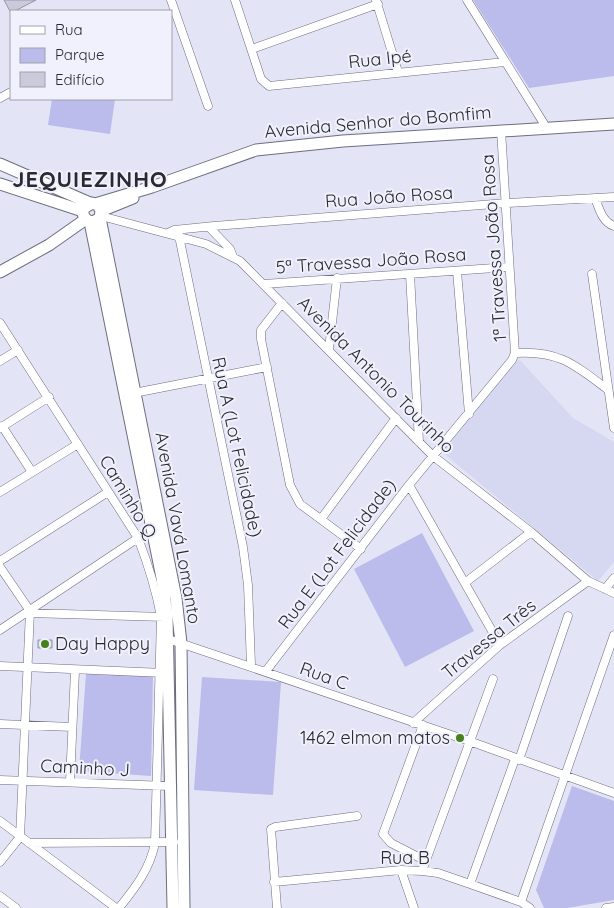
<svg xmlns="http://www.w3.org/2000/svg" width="614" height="908" viewBox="0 0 614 908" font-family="Quicksand,sans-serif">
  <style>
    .built { fill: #d6d7f0 }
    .green { fill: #bbbbec }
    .building { fill: #cacadc; stroke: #9595a6 }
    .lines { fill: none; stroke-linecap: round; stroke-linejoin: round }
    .street-casing { stroke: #6e6e7e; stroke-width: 9 }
    .secondary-casing { stroke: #6e6e7e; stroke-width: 13 }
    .street { stroke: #fff; stroke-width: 8 }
    .secondary { stroke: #fff; stroke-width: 11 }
    .poi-dot { fill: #47811c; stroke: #f1f1fd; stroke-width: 2 }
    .labels { text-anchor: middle; stroke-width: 4; stroke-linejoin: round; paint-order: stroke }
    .street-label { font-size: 18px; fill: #2a2a31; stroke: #f1f1fd }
    .poi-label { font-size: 18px; fill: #2a2a31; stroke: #f1f1fd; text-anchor: start }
    .district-label { font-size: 22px; font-weight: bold; letter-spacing: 1px; fill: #2a2a31; stroke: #f1f1fd }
  </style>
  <rect width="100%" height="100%" fill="#e3e4f6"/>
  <path class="built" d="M519,359L573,418L614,442V562L598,581L442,452Z"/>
  <path class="green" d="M473,0H614V76L529,88Z
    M52,99H115L110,134L48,125Z
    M422,533L474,631L405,667L354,569Z
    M86,674L153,675L151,776L79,771Z
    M202,677L281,682L273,795L194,790Z
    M572,786L614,801V900L567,908H544L536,890Z"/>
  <path class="building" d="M4,0H36L11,13Z
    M38,640H52V648H38Z"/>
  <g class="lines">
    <defs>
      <path id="street" d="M171,0L208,106
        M235,0L261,79L269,86L505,62
        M376,0L398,72
        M467,0L546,127
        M252,49L378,4
        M0,98L11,92
        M595,198C599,208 602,222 614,226
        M101,216L206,244L240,261L433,456L531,532L588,581L614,593
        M209,227L230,249L233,257
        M168,233L174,230L214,226L507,203L614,197
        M179,236L243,547L248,585L251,665
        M457,271L469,414
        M410,274L419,442
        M592,274L614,428
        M264,284L509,267
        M282,303L261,330V339L290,485L300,504L361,549
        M0,323L138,538C148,564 156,589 161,617L155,843C150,869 135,888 119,908
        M329,349L337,278
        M515,353C558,350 574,364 607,389
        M0,361L18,350
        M134,393L267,367
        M2,426L32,472
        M0,428L49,397
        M409,485L500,645
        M0,492L78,444
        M321,519L396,418
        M0,561L108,492
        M0,567L30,611L20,837L0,862
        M466,582L531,532
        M605,589L614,578
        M29,613L165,617
        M0,630L138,538
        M168,639L469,741L614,793
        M0,666L164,673
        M266,671L409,485L512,360L515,353L501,130
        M413,723L500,645L588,581
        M0,724L72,727
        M423,725L383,834L391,843L426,861
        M519,760L568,616
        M0,780L169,786
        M70,781L75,671
        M0,821L116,908
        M29,843L174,842
        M401,870L414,908
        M422,871L493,679
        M274,882L401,870L422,871L438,873L470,884L521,902L530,908
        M470,884L515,759
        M0,896L16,908
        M521,902L614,635
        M277,908L271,829L275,827L357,816
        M606,908L614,907"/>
      <path id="secondary" d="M0,164L90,203
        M0,184L83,211
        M95,204L152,187L256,150L343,141L614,124
        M101,211L133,198
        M100,218L93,222C85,221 81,215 84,208L92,203L98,205L101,211L100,218L176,598L181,643L184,908
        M90,222L162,578L167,616L173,908
        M0,272L49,245L86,219"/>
    </defs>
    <use href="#street" class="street-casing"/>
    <use href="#secondary" class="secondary-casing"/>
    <use href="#street" class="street"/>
    <use href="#secondary" class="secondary"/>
  </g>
  <g class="poi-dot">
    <circle cx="45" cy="644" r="5"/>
    <circle cx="460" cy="738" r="5"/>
  </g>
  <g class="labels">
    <g class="street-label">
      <text transform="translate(380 59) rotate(-6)" y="6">Rua Ipé</text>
      <text transform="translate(378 122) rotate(-5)" y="6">Avenida Senhor do Bomfim</text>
      <text transform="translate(389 197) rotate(-4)" y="6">Rua João Rosa</text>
      <text transform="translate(494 248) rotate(-94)" y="6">1ª Travessa João Rosa</text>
      <text transform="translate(371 261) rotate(-4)" y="6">5ª Travessa João Rosa</text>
      <text transform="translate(376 375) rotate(45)" y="6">Avenida Antonio Tourinho</text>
      <text transform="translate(237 447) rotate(78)" y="6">Rua A (Lot Felicidade)</text>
      <text transform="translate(128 497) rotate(59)" y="6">Caminho Q</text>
      <text transform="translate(178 528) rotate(80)" y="6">Avenida Vavá Lomanto</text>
      <text transform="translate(337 554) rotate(-53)" y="6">Rua E (Lot Felicidade)</text>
      <text transform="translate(489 639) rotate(-39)" y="6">Travessa Três</text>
      <text transform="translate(324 676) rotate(20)" y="6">Rua C</text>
      <text transform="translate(85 768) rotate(3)" y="6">Caminho J</text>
      <text x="405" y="864">Rua B</text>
    </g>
    <g class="poi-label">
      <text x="55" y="650">Day Happy</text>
      <text x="450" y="744" text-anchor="end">1462 elmon matos</text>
    </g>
    <g class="district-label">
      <text x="90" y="187">JEQUIEZINHO</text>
    </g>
  </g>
  <rect x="10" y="10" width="162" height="90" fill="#f1f1fd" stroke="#a1a1ab"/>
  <rect x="20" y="26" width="25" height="8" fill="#ffffff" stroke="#a1a1ab"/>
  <text x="55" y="35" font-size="15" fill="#2a2a31">Rua</text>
  <rect x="20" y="48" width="25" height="15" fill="#bbbbec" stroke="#a1a1ab"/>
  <text x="55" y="60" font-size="15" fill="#2a2a31">Parque</text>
  <rect x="20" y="72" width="25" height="15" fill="#cacadc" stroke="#a1a1ab"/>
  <text x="55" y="85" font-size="15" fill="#2a2a31">Edifício</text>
</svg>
